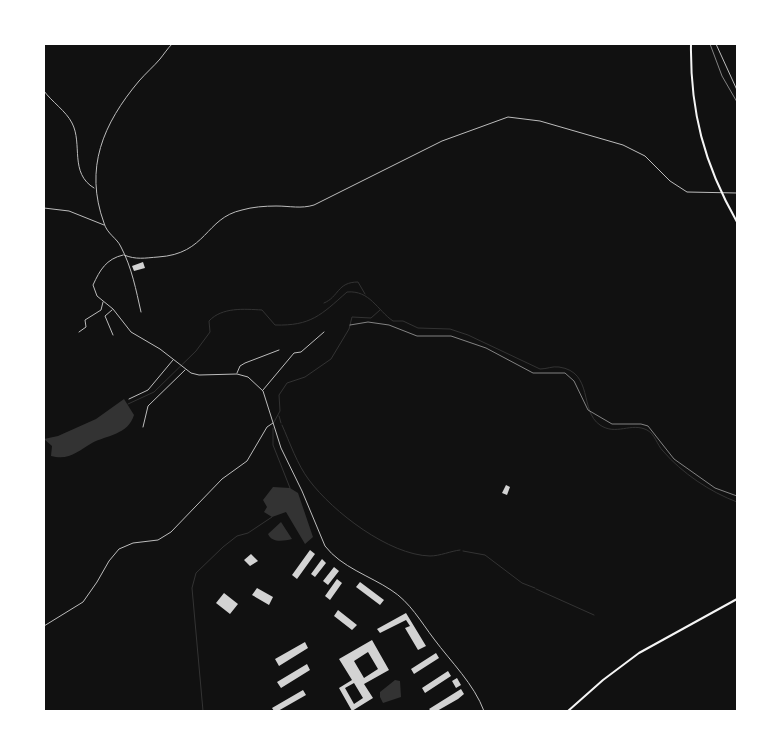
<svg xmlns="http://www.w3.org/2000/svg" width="781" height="755" viewBox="0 0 781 755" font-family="Poppins,sans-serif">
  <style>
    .water { fill: #333 }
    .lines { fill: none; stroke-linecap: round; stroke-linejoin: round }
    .stream { stroke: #333; stroke-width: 1 }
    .building { fill: #d3d3d3; fill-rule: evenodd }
    .path { stroke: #f5f5f5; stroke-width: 0.5 }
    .minor { stroke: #bcbcbc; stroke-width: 1 }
    .tertiary { stroke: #bcbcbc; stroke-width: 1 }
    .primary { stroke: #f5f5f5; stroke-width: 2 }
  </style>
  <rect width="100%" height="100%" fill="#111"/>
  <path class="water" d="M124,399L134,415C128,435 107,435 92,443C78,451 69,461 51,456L52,446L44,439L58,436L96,419Z
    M273,487L290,488L298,493L313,537L305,544L286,512L272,517L264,512L267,507L263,500Z
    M281,522L292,539C283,541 272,543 268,534Z
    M395,680L400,681L401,697L383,703L380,697V692Z"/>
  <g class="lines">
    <path class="stream" d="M324,303C339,297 337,282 358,282L365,294
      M128,404L154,392L196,351L210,332L209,321C222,307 244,309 262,310L275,325C311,326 321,315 347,292C370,290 377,310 393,321H403L418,328L450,329L468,335L540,369C547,369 552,366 559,367C594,372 579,411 600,425C616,436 631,422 647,430C655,434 657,445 663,451C682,473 710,492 737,502
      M279,416L281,423
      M274,422L280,411L279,395L287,383L305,377L331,359L349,329L352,317L371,318L380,310
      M282,425C290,443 297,464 309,480C333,512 389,555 430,556C440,556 451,551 460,550
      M273,428V445L290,488
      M463,551L485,555L522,583L535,588
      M536,589L594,615
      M203,711L192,588L196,573L223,547L237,536L248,533L272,517"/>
  </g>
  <path class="building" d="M143,262L145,268L134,271L132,266Z
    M506,485L510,487L507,495L502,493Z
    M310,550L315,554L297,579L292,575Z
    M251,554L258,561L250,566L244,560Z
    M322,559L326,563L315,577L311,574Z
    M334,567L339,571L328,585L323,581Z
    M337,579L342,583L330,600L325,596Z
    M360,582L384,600L380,605L356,587Z
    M257,588L273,597L269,605L252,595Z
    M224,593L238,604L230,614L216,603Z
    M338,610L357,625L352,630L334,616Z
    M406,613L426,646L418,650L405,628L410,626L406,620L380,633L377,629Z
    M372,640L389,670L364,684L373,698L352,711L339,688L352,680L339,659ZM368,652L378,669L364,678L354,661ZM354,683L363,698L354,704L345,688Z
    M305,642L308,648L279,666L275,659Z
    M436,653L439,658L414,674L411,669Z
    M307,664L310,670L281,688L277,682Z
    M448,671L451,676L425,693L422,688Z
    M457,678L461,685L456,688L452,681Z
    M461,689L464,694L458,699L437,711H431L429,709Z
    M303,690L306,695L278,711H274L272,708Z"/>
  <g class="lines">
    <path class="path" d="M710,44L722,76L737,102
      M350,325L368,322L389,325L417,336H451L486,348L533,373H565L574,381L588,410L612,424H641L648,426L674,459L715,488L737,496"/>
    <path class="minor" d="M44,91C52,102 66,111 72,123C83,144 69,173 94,188
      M44,208L69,211L104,225
      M123,255C106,259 100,270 93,285L97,296L113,309L131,332L160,349L191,373L199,375L237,374L248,377L263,391L281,448L302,491L325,546C341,567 370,576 391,590C410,602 421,622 434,639C451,662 474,684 484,711
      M124,255C136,260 145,258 158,257C207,254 205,218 242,210C252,207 265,206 276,206C290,206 301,209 314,205L442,141L508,117L540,121L623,145L645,156L670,181L687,192L737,193
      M112,310L105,316L113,335
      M141,312C136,290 132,268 121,247C117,238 107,234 104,223C84,168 103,124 139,81C146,73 154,66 160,59C164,54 168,48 172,44
      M79,332L86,327L85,320L101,310L103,302
      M237,373L240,366L245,363L279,350
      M263,390L294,353L301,352L324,332
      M129,399L148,390L173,360
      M143,427L148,406L185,370
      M44,626L83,602L97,582L109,561L119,549L133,543L158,540L171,532L222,479L247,461L267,427L273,423"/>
    <path class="tertiary" d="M716,44L737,90"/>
    <path class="primary" d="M691,44C690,111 704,164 737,222
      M568,711L603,680L639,653L737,599"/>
  </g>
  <rect width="781" height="755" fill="none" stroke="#ffffff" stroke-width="90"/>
</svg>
